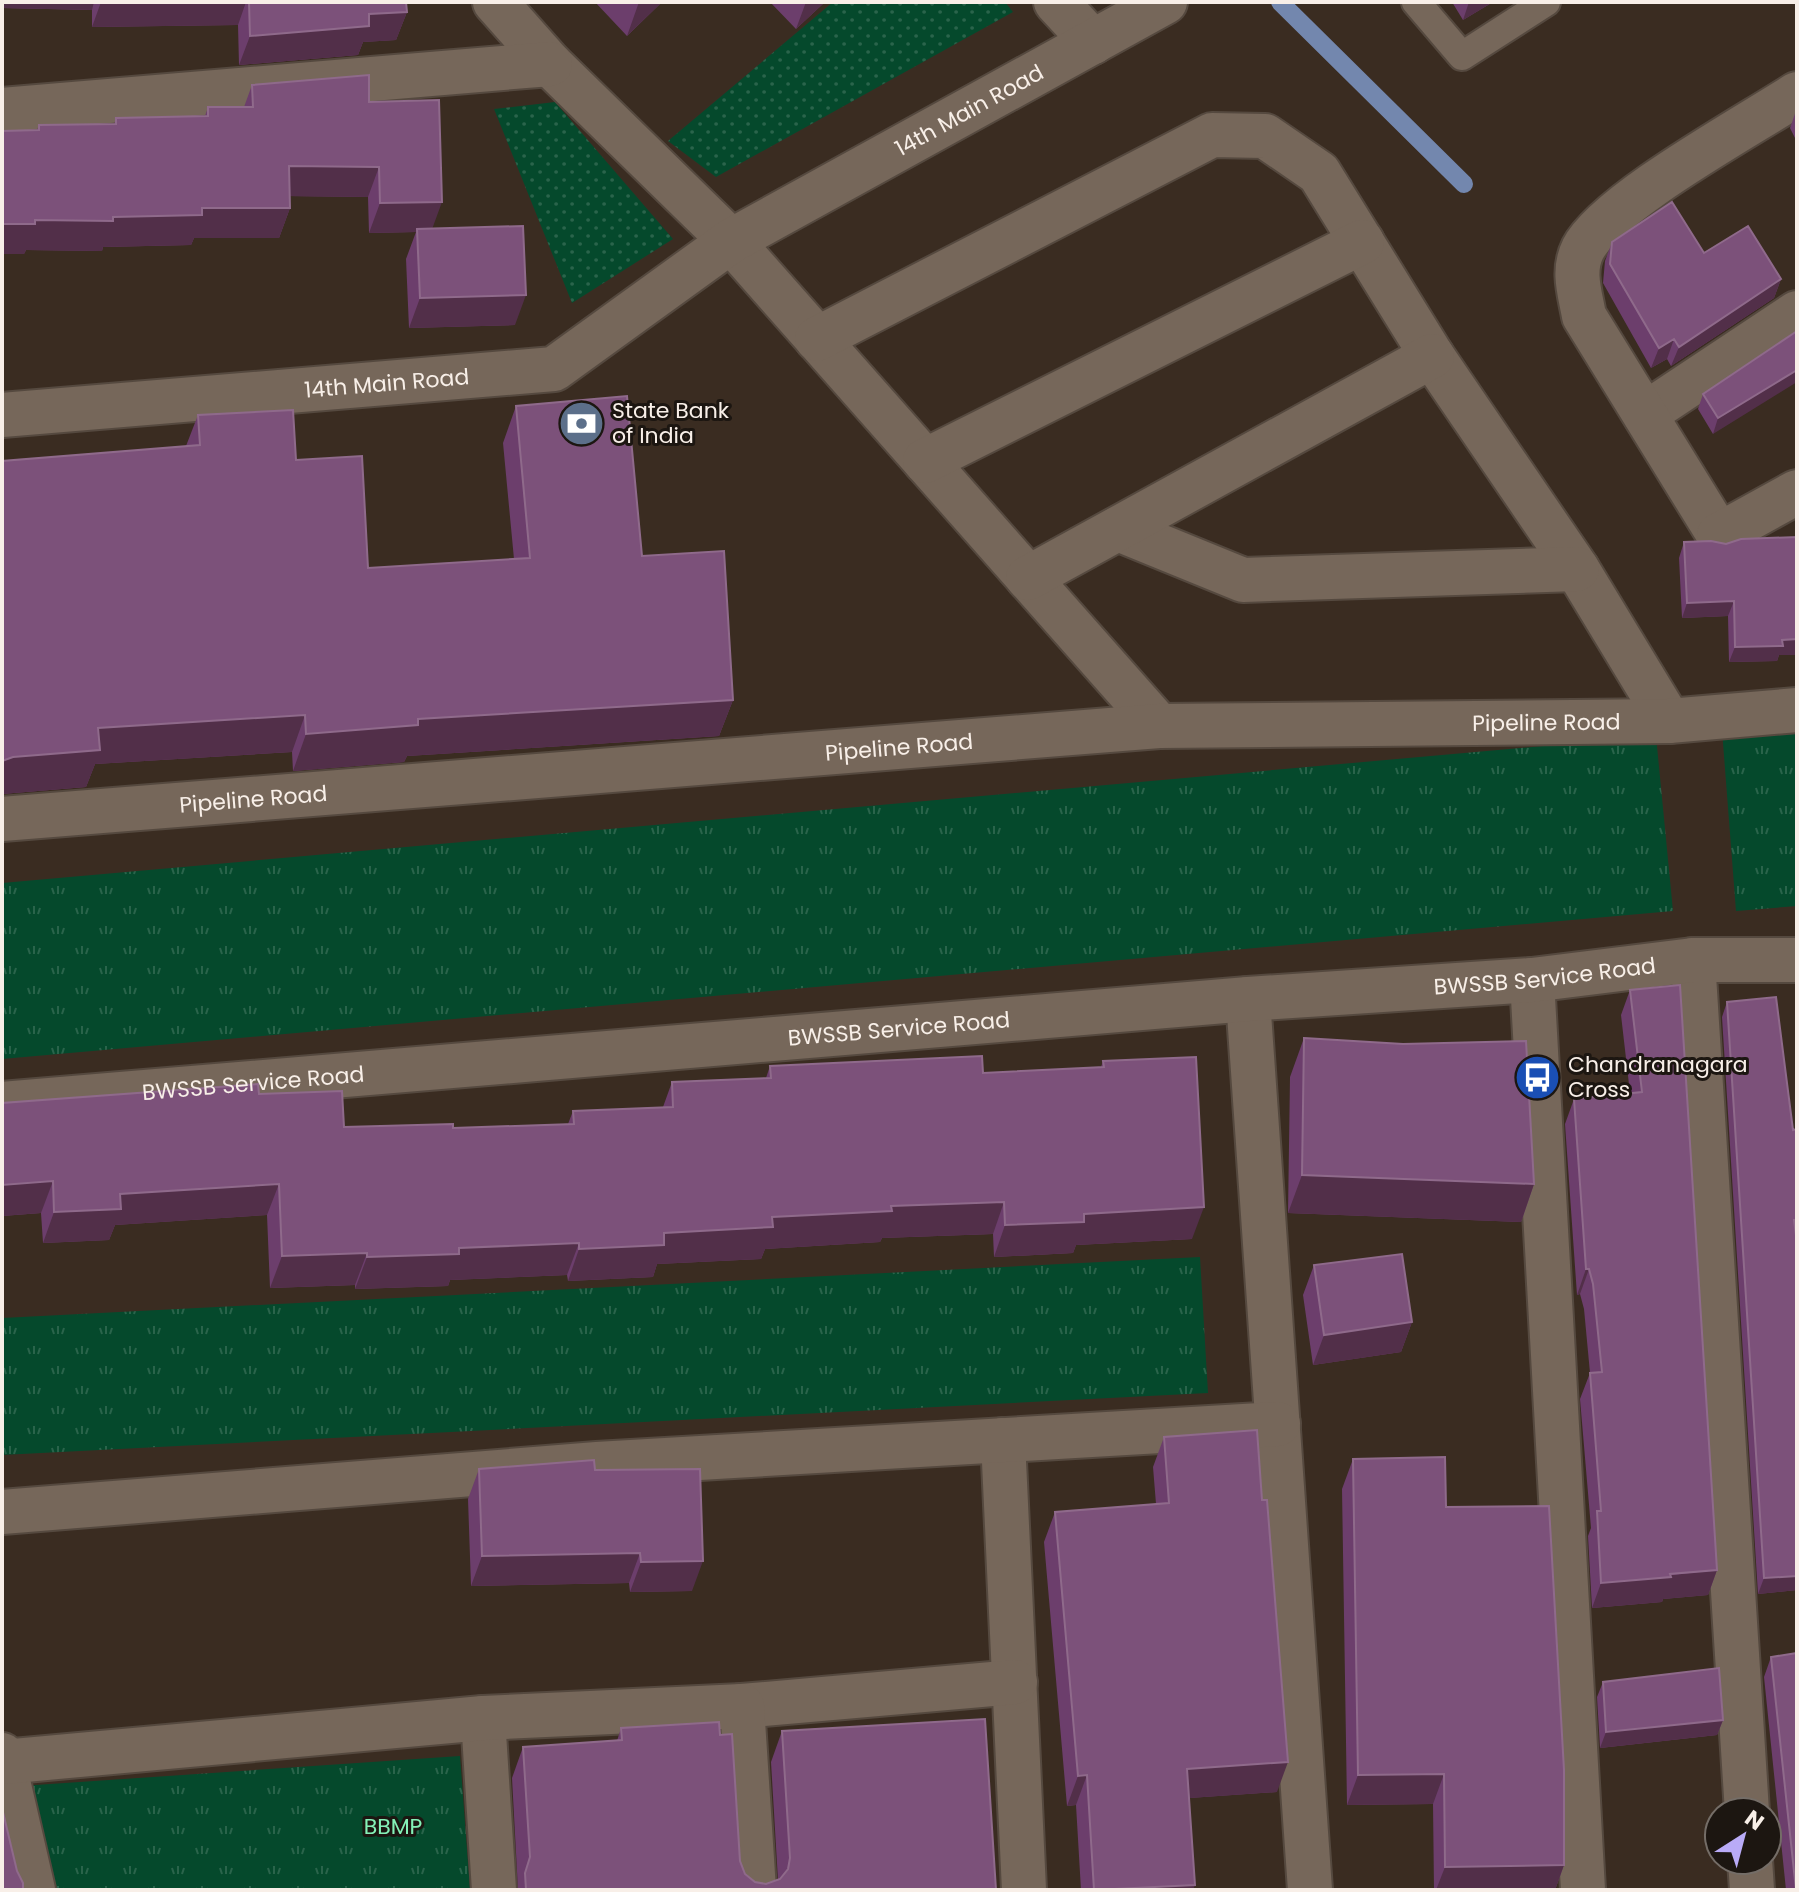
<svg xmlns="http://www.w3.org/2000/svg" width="1799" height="1892" viewBox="0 0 1799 1892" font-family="Poppins,sans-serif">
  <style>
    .grass { fill: url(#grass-dots) }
    .park { fill: url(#park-tufts) }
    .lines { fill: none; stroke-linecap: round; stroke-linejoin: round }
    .stream { stroke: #7387ae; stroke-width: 18 }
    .service-casing { stroke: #55493f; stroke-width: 32 }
    .minor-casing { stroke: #55493f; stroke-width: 48 }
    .tertiary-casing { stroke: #55493f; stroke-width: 48 }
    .secondary-casing { stroke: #55493f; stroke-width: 48 }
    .service { stroke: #76675a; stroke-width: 28 }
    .minor { stroke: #76675a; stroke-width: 44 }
    .tertiary { stroke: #76675a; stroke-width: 44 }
    .secondary { stroke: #76675a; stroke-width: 44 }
    .wall { fill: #6c3e6c }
    .shaded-wall { fill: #522f49 }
    .building { fill: #7c517a; stroke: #8f6a8b; stroke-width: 2 }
    .labels { text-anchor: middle; stroke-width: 6; stroke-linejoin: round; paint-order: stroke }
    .street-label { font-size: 22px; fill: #f8efe8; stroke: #1c1611 }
    .poi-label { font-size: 22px; fill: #f8efe8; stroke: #1c1611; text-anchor: start }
    .park-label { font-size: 22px; fill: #84f1b7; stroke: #1c1611 }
  </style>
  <defs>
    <pattern id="grass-dots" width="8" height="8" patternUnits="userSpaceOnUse" patternTransform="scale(2)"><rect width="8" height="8" fill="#05492c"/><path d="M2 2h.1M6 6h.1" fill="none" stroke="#2a644b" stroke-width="1.8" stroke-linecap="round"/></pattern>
    <pattern id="park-tufts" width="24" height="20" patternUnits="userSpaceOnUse" patternTransform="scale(2)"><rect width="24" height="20" fill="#05492c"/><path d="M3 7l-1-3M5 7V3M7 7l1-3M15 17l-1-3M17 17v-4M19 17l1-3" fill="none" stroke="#2a644b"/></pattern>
  </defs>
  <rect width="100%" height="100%" fill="#3a2c21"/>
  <path class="grass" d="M833,2H1005L1013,12L716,177L668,141Z
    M555,102L673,239L572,303L494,109Z"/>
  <path class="park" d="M1797,724V906L1736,911L1722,730Z
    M1656,736L1673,911L2,1059V883Z
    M1200,1257L1208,1393L2,1455V1318Z
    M460,1756L470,1890H45L21,1786Z"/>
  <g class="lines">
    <path class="stream" d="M1280,2L1464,184"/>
    <defs>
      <path id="service" d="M1416,2L1462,56L1546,2"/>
      <g id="minor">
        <path d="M495,2L550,64L731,241L1159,726"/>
        <path d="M1056,2L1093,42"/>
        <path d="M2,110L550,64"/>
        <path d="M817,339L1212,135L1265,136L1319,173L1432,356L1577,569L1669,721"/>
        <path d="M1645,414L1797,313"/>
        <path d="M925,461L1362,242"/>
        <path d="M1118,529L1243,580L1577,569"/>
        <path d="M1719,535L1584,316C1580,293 1572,271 1583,249C1607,203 1748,126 1797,94"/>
        <path d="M1719,535L1797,492"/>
        <path d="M1028,578L1432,356"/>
        <path d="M1693,960L1747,1812"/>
        <path d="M1532,980L1583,1890"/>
        <path d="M1248,999L1310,1890"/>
        <path id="s1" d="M2,1104L1248,999L1532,980L1693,960H1797"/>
        <path d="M1003,1440L1024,1890"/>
        <path d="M2,1512L597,1464L1278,1424"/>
        <path d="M742,1706L1015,1682"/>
        <path d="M483,1718L494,1890"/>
        <path d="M2,1755L33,1890"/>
        <path d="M3,1762L483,1718L742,1706L754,1890"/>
        <path d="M1750,1860L1752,1890"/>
      </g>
      <g id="tertiary">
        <path id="s2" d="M2,819L1159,726L1669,721L1797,710"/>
      </g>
      <g id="secondary">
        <path id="s3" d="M2,415L554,369L731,241L1165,2"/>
      </g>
    </defs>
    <use href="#service" class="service-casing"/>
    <use href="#minor" class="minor-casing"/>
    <use href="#tertiary" class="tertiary-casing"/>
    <use href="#secondary" class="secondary-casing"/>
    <use href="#service" class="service"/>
    <use href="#minor" class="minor"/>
    <use href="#tertiary" class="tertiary"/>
    <use href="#secondary" class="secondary"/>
  </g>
  <path class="wall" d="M2,2H406L407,12L396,40L363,42L358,55L239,65L238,25L92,27V10L2,8Z
    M595,2H662L627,36Z
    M770,2H825L796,29Z
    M1452,2H1493L1463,20Z
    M252,85L369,102L432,229L515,325L409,328L406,259L416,232L369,233L368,197L289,196L290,208L279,238H194L191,245L103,247L102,251L26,250L24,254L37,130L39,125H114L116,118L205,116L208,107H244Z
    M1797,108V142L1790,128Z
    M1612,242L1704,253L1781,279L1774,298L1671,366L1667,359L1651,368L1603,283L1605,261Z
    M1797,331L1713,434L1698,409L1703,394Z
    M516,406L642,556L733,700L719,736L407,756L404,762L293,771L292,752L95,764L86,787L2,794V461L186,446L198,415L296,460L368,568L514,559L503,443Z
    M1797,537V655H1779L1777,661L1729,662L1728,616L1682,618L1679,558L1684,542L1726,544Z
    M1630,990L1717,1570L1708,1595L1663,1599L1662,1602L1592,1608L1588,1536L1591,1528L1580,1399L1590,1373L1584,1309L1580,1294L1577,1295L1565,1124L1574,1099L1630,1093L1621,1015Z
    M1727,1002L1796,1235L1797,1590L1758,1594L1722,1017Z
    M1304,1038L1534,1184L1521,1222L1288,1213L1290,1077Z
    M1103,1061L1192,1239L1076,1245L1073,1253L994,1257L993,1234L882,1238L880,1242L765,1249L761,1259L657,1264L653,1277L568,1281L567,1275L450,1280L448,1286L355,1289V1285L270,1288L267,1215L115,1225L109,1240L43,1243L41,1213L2,1216V1103L259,1094L344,1127L453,1128L568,1124L573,1111L663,1107L672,1082L766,1078L770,1066L983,1073L1101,1067Z
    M1314,1265L1412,1322L1401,1352L1313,1365L1303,1295Z
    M1164,1437L1277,1792L1189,1798L1193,1890H1081L1076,1805L1067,1806L1044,1542L1055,1512L1156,1504L1153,1467Z
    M1353,1459L1446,1507L1564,1865L1555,1890H1434L1433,1804L1347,1805L1342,1489Z
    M479,1469L595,1470L692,1591L630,1592L629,1583L471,1586L468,1499Z
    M1771,1657L1797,1890H1786L1764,1677Z
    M1603,1682L1723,1720L1717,1735L1600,1748L1597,1697Z
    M621,1728L720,1735L740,1861L745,1874L755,1882L766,1884L778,1880L771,1762L782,1731L996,1890H518L512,1778L523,1747L617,1741Z"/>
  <path class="shaded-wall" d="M2,2H94L92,10L2,8Z
    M101,2H246L238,25L92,27Z
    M639,2H662L627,36Z
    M806,2H825L796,29Z
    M1469,2H1493L1463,20Z
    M407,12L396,40L363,42L358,55L239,65L250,36L369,14Z
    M289,166L379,167L368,197L278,196Z
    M442,202L431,232L417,229L416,232L369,233L380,203Z
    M202,208H290L279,238H194L191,245L103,247L102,251L26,250L24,254H2V224L35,220L113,217Z
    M1781,279L1774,298L1671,366L1679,347Z
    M526,295L515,325L409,328L420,298Z
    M1674,339L1667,359L1651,368L1659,348Z
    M1797,370V382L1713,434L1718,418Z
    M1734,601L1728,616L1682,618L1687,603Z
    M1797,639V655H1779L1777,661L1729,662L1735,647L1782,640Z
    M733,700L719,736L407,756L404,762L293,771L306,734L418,719Z
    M305,715L292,752L95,764L86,787L2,794V761L98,728Z
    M1302,1175L1534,1184L1521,1222L1288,1213Z
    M53,1181L41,1213L2,1216V1185Z
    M279,1184L267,1215L115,1225L109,1240L43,1243L54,1212L120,1194Z
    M1004,1202L993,1234L882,1238L880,1242L765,1249L761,1259L657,1264L653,1277L568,1281L579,1249L664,1233L772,1217L891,1206Z
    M1204,1207L1192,1239L1076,1245L1073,1253L994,1257L1005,1225L1084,1214Z
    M579,1243L567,1275L450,1280L448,1286L355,1289L367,1257L459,1248Z
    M367,1253L355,1285L270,1288L282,1256Z
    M1586,1269H1589L1580,1294L1577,1295Z
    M1412,1322L1401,1352L1313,1365L1324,1335Z
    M640,1553L629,1583L471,1586L482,1556Z
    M703,1561L692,1591L630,1592L641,1562Z
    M1717,1570L1708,1595L1663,1599L1662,1602L1592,1608L1601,1583Z
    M1797,1576V1590L1758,1594L1764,1578Z
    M1723,1720L1717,1735L1600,1748L1606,1732Z
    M1288,1762L1277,1792L1176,1799L1187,1769Z
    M1444,1774L1433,1804L1347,1805L1358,1775Z
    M1087,1775L1076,1805L1067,1806L1078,1776Z
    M1564,1865L1555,1890H1436L1445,1867Z
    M1195,1885L1193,1890H1095Z"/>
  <path class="building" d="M249,2H406L407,12L369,14V26L250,36Z
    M369,75V102L439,100L442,202L380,203L379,167L289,166L290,208H202V215L113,217V221L35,220V224H2V131L39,130V125L116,124V118L208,116V107H253L252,85Z
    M1672,202L1704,253L1748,226L1781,279L1679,347L1674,339L1659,348L1610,264L1612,242Z
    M523,226L526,295L420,298L417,229Z
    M1797,331V370L1718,418L1703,394Z
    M627,396L642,556L724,551L733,700L418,719V725L306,734L305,715L98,728L100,750L13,757L2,761V461L200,445L198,415L293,410L296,460L362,456L368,568L530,558L516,406Z
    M1797,537V639L1782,640L1783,646L1735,647L1734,601L1687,603L1684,542L1711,541L1726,544L1741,539Z
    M1680,985L1717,1570L1670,1574L1671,1577L1601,1583L1597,1511H1601L1590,1373L1602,1372L1593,1284L1589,1269H1586L1574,1099L1642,1092L1630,990Z
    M1776,997L1793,1130L1797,1129V1220H1794L1797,1243V1576L1764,1578L1727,1002Z
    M1304,1038L1403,1044L1526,1041L1534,1184L1302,1175Z
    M982,1056L983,1073L1104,1067L1103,1061L1196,1057L1204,1207L1084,1214V1222L1005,1225L1004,1202L891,1206L892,1211L772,1217L773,1227L664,1233V1245L579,1249V1243L459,1248V1254L367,1257V1253L282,1256L279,1184L120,1194L121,1209L54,1212L53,1181L2,1185V1103L258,1084L259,1094L342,1091L344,1127L453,1124V1128L574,1124L573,1111L673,1107L672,1082L771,1078L770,1066Z
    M1402,1254L1412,1322L1324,1335L1314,1265Z
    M1257,1430L1262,1500H1267L1288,1762L1187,1769L1195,1885L1094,1890L1087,1775L1078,1776L1055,1512L1169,1503L1164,1437Z
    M1445,1457L1446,1507L1549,1506L1564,1770V1865L1445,1867L1444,1774L1358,1775L1353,1459Z
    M594,1460L595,1470L700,1469L703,1561L641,1562L640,1553L482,1556L479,1469Z
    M1797,1653V1890H1796L1771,1657Z
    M1719,1668L1723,1720L1606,1732L1603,1682Z
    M985,1719L996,1890H526L525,1873L530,1857L523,1747L622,1740L621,1728L719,1722L720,1735L732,1734L740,1861L745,1874L755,1882L766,1884L780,1879L788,1869L790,1858L782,1731Z
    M2,1808L17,1871L23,1883V1890H2Z"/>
  <defs>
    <symbol id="bank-disc" viewBox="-11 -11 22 22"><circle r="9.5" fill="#5c6f8a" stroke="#1c1611"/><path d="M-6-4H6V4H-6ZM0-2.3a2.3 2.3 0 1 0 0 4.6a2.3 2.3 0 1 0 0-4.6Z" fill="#fff"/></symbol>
    <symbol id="bus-disc" viewBox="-11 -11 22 22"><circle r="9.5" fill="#1a4fb4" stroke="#1c1611"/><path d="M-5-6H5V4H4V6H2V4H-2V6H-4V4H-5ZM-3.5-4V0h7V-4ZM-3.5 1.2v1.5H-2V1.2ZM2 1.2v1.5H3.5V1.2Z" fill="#fff"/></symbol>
  </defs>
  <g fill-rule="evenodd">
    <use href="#bank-disc" x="556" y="398" width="51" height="51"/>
    <use href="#bus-disc" x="1512" y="1052" width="51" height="51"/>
  </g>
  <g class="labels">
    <g class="street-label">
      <text dy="8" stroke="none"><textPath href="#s3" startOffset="1044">14th Main Road</textPath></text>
      <text dy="8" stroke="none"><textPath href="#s3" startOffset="386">14th Main Road</textPath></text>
      <text dy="8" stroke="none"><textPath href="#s2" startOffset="1548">Pipeline Road</textPath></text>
      <text dy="8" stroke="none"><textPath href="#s2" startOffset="900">Pipeline Road</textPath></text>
      <text dy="8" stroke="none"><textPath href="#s2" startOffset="252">Pipeline Road</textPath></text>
      <text dy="8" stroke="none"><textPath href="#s1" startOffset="1548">BWSSB Service Road</textPath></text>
      <text dy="8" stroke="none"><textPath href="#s1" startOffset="900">BWSSB Service Road</textPath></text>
      <text dy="8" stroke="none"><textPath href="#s1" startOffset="252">BWSSB Service Road</textPath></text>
    </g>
    <g class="poi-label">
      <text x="612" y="418">State Bank<tspan x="612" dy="25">of India</tspan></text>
      <text x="1568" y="1072">Chandranagara<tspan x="1568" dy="25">Cross</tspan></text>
    </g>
    <g class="park-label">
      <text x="393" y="1834">BBMP</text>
    </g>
  </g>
  <rect width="1799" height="1892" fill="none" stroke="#f8efe8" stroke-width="8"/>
  <g transform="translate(1743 1836) rotate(36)"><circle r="38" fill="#1c1611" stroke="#746d67" stroke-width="2"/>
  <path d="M0-6L14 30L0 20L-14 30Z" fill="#b9abf7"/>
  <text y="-12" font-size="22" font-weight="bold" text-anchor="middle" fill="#f8efe8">N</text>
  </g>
</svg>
